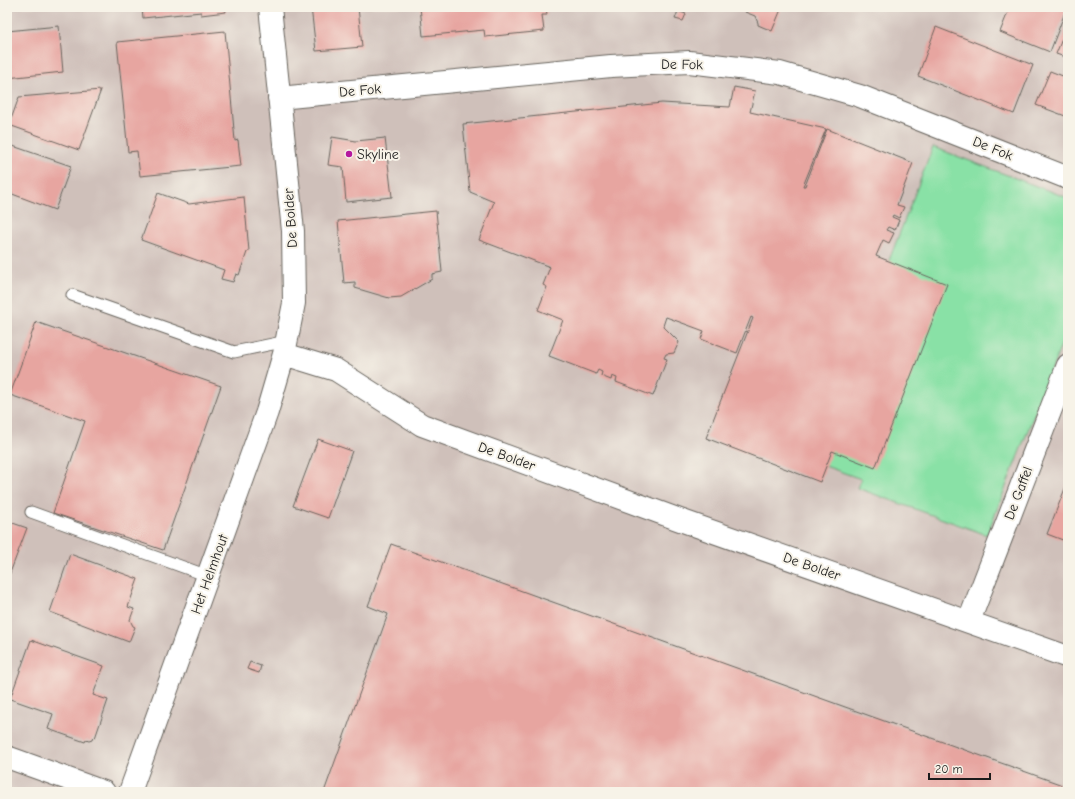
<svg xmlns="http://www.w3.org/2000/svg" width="1075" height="799" viewBox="0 0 1075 799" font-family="'Comic Neue',sans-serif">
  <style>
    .industrial { fill: #cfc0ba }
    .green { fill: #89e1a6; stroke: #527e61 }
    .building { fill: #e7a5a0 }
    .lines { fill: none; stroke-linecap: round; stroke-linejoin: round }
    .lane-casing { stroke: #68645d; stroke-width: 13 }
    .street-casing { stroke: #68645d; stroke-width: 24 }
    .lane { stroke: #fff; stroke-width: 11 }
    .street { stroke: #fff; stroke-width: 22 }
    .poi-dot { fill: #b5179e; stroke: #f7f3e8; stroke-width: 1.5 }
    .labels { text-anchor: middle; stroke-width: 4; stroke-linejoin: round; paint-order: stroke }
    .street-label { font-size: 14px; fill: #1c1c1c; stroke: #f7f3e8 }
    .poi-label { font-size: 14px; fill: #1c1c1c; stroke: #f7f3e8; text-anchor: start }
  </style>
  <rect width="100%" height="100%" fill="#f7f3e8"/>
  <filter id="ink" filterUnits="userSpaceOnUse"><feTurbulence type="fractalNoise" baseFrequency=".025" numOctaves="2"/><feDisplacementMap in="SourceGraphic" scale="8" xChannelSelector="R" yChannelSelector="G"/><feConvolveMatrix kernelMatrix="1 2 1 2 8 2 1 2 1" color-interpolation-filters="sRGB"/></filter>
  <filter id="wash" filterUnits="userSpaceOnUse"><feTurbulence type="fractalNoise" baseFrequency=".012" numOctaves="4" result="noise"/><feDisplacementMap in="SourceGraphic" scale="16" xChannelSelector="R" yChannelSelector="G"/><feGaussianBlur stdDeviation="0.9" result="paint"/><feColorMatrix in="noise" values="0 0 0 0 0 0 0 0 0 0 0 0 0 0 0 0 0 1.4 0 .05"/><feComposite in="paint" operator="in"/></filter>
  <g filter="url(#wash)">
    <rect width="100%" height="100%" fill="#f4e9d5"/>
    <path class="industrial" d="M7,7H1068V792H7Z"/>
    <path class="green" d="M933,147L1068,198V328L987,535L857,488L861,479L811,461Z"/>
    <g id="blocks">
      <path class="building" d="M142,7H225L226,12L201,15V12L143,18Z
        M311,7H358L362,47L316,51Z
        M420,7H546L547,15H542L544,31L485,37L484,30L423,36Z
        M747,7H782L772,31L758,25V23L755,16L745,12Z
        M1010,7H1067L1050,52L1000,32Z
        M678,11L686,14L683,21L675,19Z
        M1068,24V58L1056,54Z
        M59,26L63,72L7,78V31Z
        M936,27L1033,65L1014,114L918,76Z
        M225,31L235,141L238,140L241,166L140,176L137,151L128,152L117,42Z
        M1050,71L1068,78V117L1036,105Z
        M734,87L755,91L750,112L826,129L803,186H805L827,129L913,163L897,205L904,207L899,218L893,215L892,217L899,220L895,230L888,227L886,230L894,233L889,243L883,240L876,256L947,284L875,468L832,451L820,482L706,438L753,318L751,317L737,353L701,339L704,331L666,317L663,326L679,342L674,353L666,354L664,358L667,359L653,396L616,382L617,378L612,376L611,380L601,376L602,372L598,370L596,374L549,356L563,320L538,310L547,287L543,285L550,267L479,240L494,202L470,192L463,124L662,103L730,107Z
        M101,90L79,150L9,125L19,97Z
        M332,137L356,141L385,138L392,197L346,202L343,167L328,165Z
        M7,144L71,166L55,210L7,192Z
        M158,193L189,204L244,197L249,251L247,252L239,275L236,274L233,282L221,279L224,270L141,240Z
        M436,211L442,272L432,274V279L401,297L389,298L355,288V282L344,283L338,221Z
        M36,322L221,386L163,550L53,513L85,421L10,395Z
        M318,439L352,451L328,518L293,506Z
        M1068,481V542L1047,534Z
        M7,521L27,528L7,581Z
        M391,544L1068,787V792H324L388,614L368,606Z
        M70,554L138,579L128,607L134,609L130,620L133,626L135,627L129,642L50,612Z
        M31,640L104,666L93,695L108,700L95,738L93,737L92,740L89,741L86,740L85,742L48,729L53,714L10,699Z
        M250,662L261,666L259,673L247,669Z"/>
    </g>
  </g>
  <g filter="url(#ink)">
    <use href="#blocks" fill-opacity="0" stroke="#68645d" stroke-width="1"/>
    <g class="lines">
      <defs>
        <path id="lane" d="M72,295L234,352L287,341
          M31,512L208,576"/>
        <path id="street" d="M270,7L293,231L294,303L284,354L336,370L422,425L680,520L1068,657
          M279,98L611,66L689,62L780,73L860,96L1068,178
          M969,621L1068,365
          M7,757L104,792
          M130,792L267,412L284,354"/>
      </defs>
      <use href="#lane" class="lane-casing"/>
      <use href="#street" class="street-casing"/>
      <use href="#lane" class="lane"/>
      <use href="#street" class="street"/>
    </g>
  </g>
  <circle class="poi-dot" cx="349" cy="154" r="4"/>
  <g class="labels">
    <g class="street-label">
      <text transform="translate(682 64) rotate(1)" y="5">De Fok</text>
      <text transform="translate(360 90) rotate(-5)" y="5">De Fok</text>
      <text transform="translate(993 148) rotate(22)" y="5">De Fok</text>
      <text transform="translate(290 218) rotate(-94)" y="5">De Bolder</text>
      <text transform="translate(507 456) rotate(20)" y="5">De Bolder</text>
      <text transform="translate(1018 493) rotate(-69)" y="5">De Gaffel</text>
      <text transform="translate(812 566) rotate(19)" y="5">De Bolder</text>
      <text transform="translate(209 574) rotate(-70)" y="5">Het Helmhout</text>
    </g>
    <g class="poi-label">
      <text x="357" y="159">Skyline</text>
    </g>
  </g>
  <rect width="1075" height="799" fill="none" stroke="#f7f3e8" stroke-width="24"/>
  <path d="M929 773v6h61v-6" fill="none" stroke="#1c1c1c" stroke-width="2"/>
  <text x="935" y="773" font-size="12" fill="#1c1c1c" stroke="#f7f3e8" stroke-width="3" paint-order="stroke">20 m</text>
</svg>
